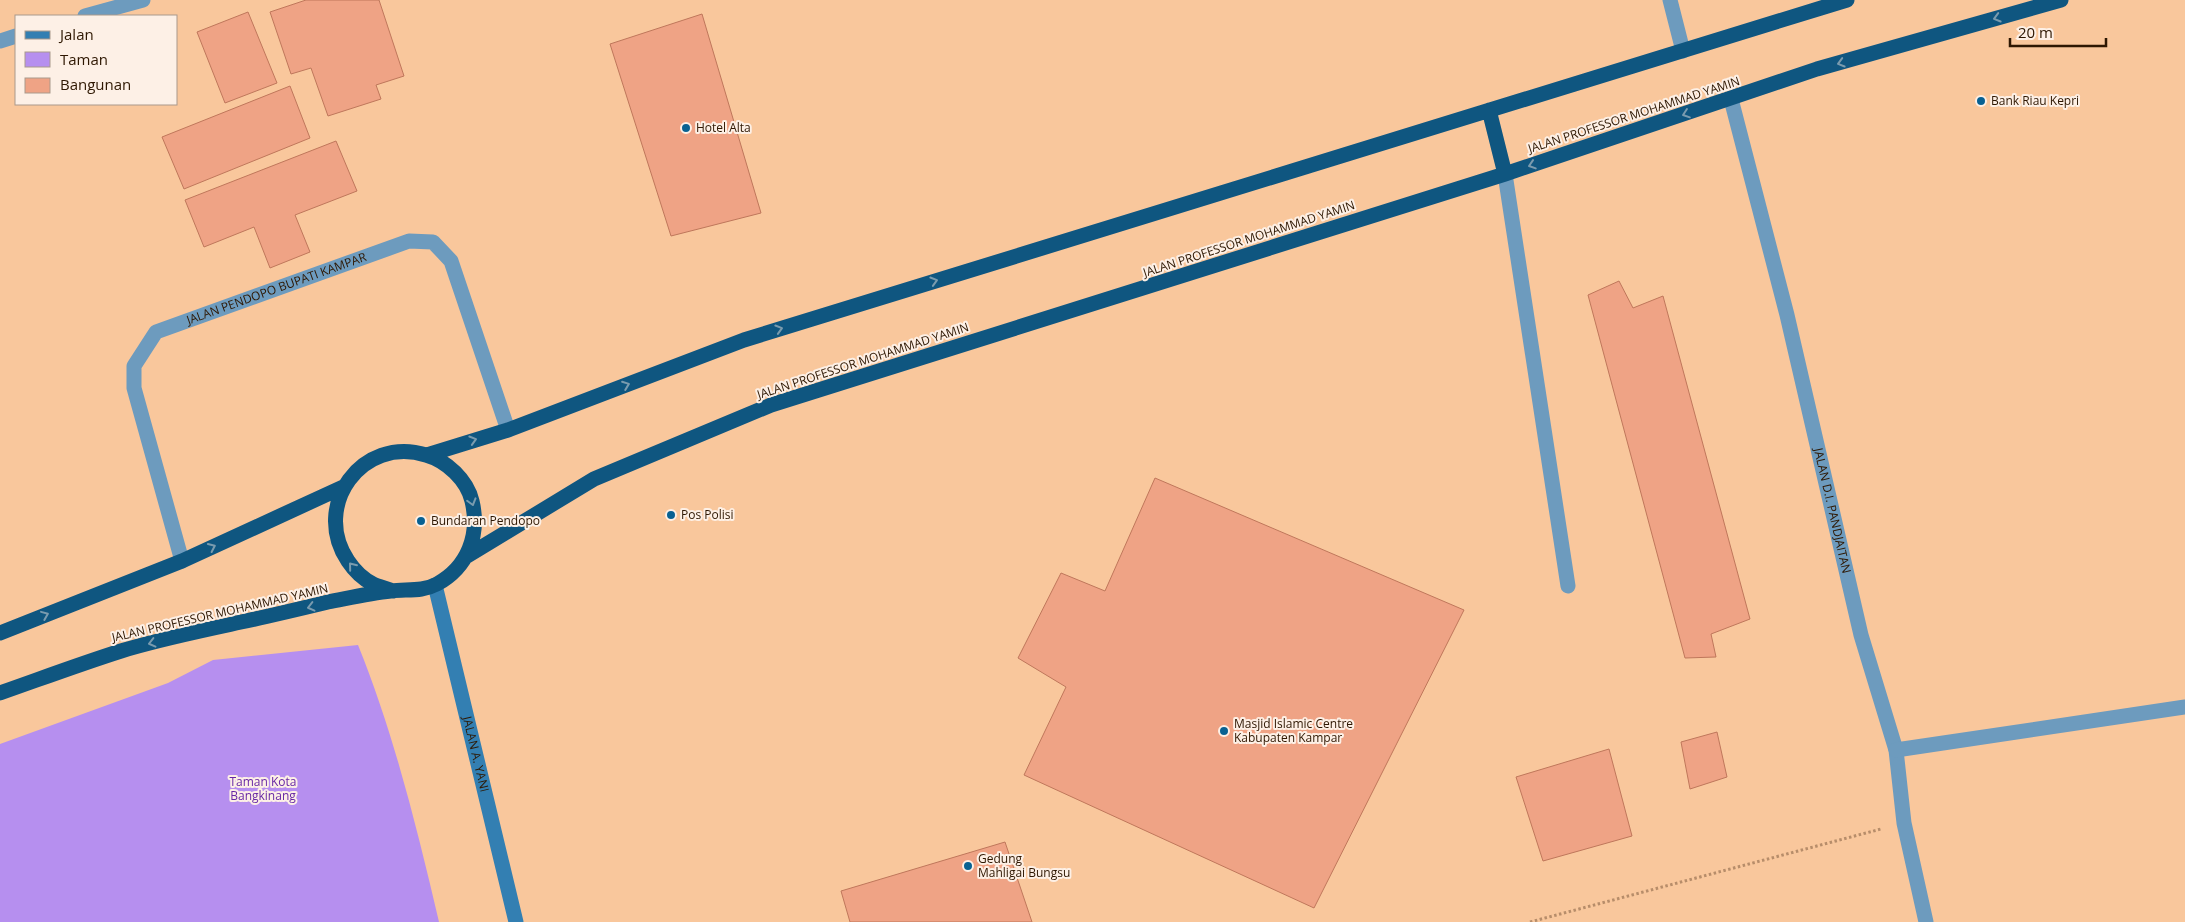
<svg xmlns="http://www.w3.org/2000/svg" width="2185" height="922" viewBox="0 0 2185 922" font-family="'Open Sans',sans-serif">
  <style>
    .green { fill: #b68fef }
    .building { fill: #efa385; stroke: #bf775b }
    .lines { fill: none; stroke-linecap: round; stroke-linejoin: round }
    .path { stroke: #b78d6a; stroke-width: 3; stroke-dasharray: 2.5 2.5; stroke-linecap: butt }
    .lane { stroke: #6d9bbe; stroke-width: 15 }
    .street { stroke: #6d9bbe; stroke-width: 15 }
    .secondary { stroke: #337fb2; stroke-width: 15 }
    .highway { stroke: #0f5680; stroke-width: 15 }
    .oneway { stroke: #7a9bae }
    .poi-dot { fill: #086192; stroke: #fdf0e6; stroke-width: 2 }
    .labels { text-anchor: middle; stroke-width: 4; stroke-linejoin: round; paint-order: stroke }
    .poi-label { font-size: 12px; fill: #2e1702; stroke: #fdf0e6; text-anchor: start }
    .street-label { font-size: 12px; fill: #2e1702; stroke: #fdf0e6 }
    .park-label { font-size: 12px; fill: #6727a5; stroke: #fdf0e6 }
  </style>
  <rect width="100%" height="100%" fill="#f9c79c"/>
  <path class="green" d="M358,645C394,734 417,828 439,922H0V744L168,683L213,660Z"/>
  <path class="building" d="M306,0H379L404,76L376,85L381,99L328,116L311,68L291,74L270,12Z
    M248,12L277,83L225,103L197,32Z
    M702,14L761,213L671,236L610,44Z
    M290,86L310,138L184,189L162,137Z
    M336,141L357,191L295,215L310,252L270,268L254,227L204,247L185,200Z
    M1619,281L1633,308L1663,296L1750,619L1711,634L1716,657L1685,658L1588,295Z
    M1155,478L1464,610L1314,908L1024,775L1066,687L1018,658L1061,573L1105,591Z
    M1717,732L1727,777L1690,789L1681,742Z
    M1609,749L1632,836L1543,861L1516,777Z
    M1005,842L1032,922H850L841,891Z"/>
  <g class="lines">
    <path class="path" d="M1530,922L1881,829"/>
    <path class="lane" d="M1505,174L1568,586"/>
    <g class="street">
      <path d="M1670,0L1683,51"/>
      <path d="M85,16L143,0"/>
      <path d="M0,41L16,36"/>
      <path id="s1" d="M1731,99L1787,315L1861,635L1896,750L1904,823L1926,922"/>
      <path id="s2" d="M182,561L134,388V366L156,332L409,241L433,242L451,261L508,430"/>
      <path d="M1896,750L2185,707"/>
    </g>
    <path class="secondary" id="s3" d="M435,585L516,922"/>
    <path class="highway" d="M1489,110L1505,174
      M427,455L508,430L744,340L1847,0
      M467,556L594,479L771,405L1505,174L1817,69L2061,0
      M0,633L182,561L343,487
      M0,693C40,679 80,664 121,651C160,639 201,631 241,622C270,616 299,609 328,602C349,598 370,593 391,591C407,589 422,592 437,584C468,567 480,535 472,501C467,480 447,461 426,455C362,435 311,506 348,561C354,570 363,579 373,584C379,587 386,588 393,591"/>
  </g>
  <defs><path id="oneway-chevron" d="M-2-3.5L2.5 0L-2 3.5" fill="none" stroke-width="1.6" stroke-linecap="round" stroke-linejoin="round" transform="scale(1.25)"/></defs>
  <g class="oneway">
    <use href="#oneway-chevron" transform="translate(1997 18) rotate(164)"/>
    <use href="#oneway-chevron" transform="translate(1841 63) rotate(164)"/>
    <use href="#oneway-chevron" transform="translate(1686 114) rotate(161)"/>
    <use href="#oneway-chevron" transform="translate(1532 165) rotate(162)"/>
    <use href="#oneway-chevron" transform="translate(934 281) rotate(-17)"/>
    <use href="#oneway-chevron" transform="translate(779 329) rotate(-17)"/>
    <use href="#oneway-chevron" transform="translate(626 385) rotate(-21)"/>
    <use href="#oneway-chevron" transform="translate(473 440) rotate(-17)"/>
    <use href="#oneway-chevron" transform="translate(472 502) rotate(74)"/>
    <use href="#oneway-chevron" transform="translate(212 547) rotate(-25)"/>
    <use href="#oneway-chevron" transform="translate(352 566) rotate(-129)"/>
    <use href="#oneway-chevron" transform="translate(311 607) rotate(166)"/>
    <use href="#oneway-chevron" transform="translate(45 615) rotate(-22)"/>
    <use href="#oneway-chevron" transform="translate(152 643) rotate(166)"/>
  </g>
  <g class="poi-dot">
    <circle cx="1981" cy="101" r="5"/>
    <circle cx="686" cy="128" r="5"/>
    <circle cx="671" cy="515" r="5"/>
    <circle cx="421" cy="521" r="5"/>
    <circle cx="1224" cy="731" r="5"/>
    <circle cx="968" cy="866" r="5"/>
  </g>
  <g class="labels">
    <g class="poi-label">
      <text x="1991" y="105">Bank Riau Kepri</text>
      <text x="696" y="132">Hotel Alta</text>
      <text x="681" y="519">Pos Polisi</text>
      <text x="431" y="525">Bundaran Pendopo</text>
      <text x="1234" y="728">Masjid Islamic Centre<tspan x="1234" dy="14">Kabupaten Kampar</tspan></text>
      <text x="978" y="863">Gedung<tspan x="978" dy="14">Mahligai Bungsu</tspan></text>
    </g>
    <g class="street-label">
      <text transform="translate(1634 115) rotate(-18)" y="4">JALAN PROFESSOR MOHAMMAD YAMIN</text>
      <text transform="translate(1249 239) rotate(-18)" y="4">JALAN PROFESSOR MOHAMMAD YAMIN</text>
      <text dy="4" stroke="none"><textPath href="#s2" startOffset="370">JALAN PENDOPO BUPATI KAMPAR</textPath></text>
      <text transform="translate(863 361) rotate(-18)" y="4">JALAN PROFESSOR MOHAMMAD YAMIN</text>
      <text dy="4" stroke="none"><textPath href="#s1" startOffset="424">JALAN D.I. PANDJAITAN</textPath></text>
      <text transform="translate(220 613) rotate(-13)" y="4">JALAN PROFESSOR MOHAMMAD YAMIN</text>
      <text dy="4" stroke="none"><textPath href="#s3" startOffset="174">JALAN A. YANI</textPath></text>
    </g>
    <g class="park-label">
      <text x="263" y="786">Taman Kota<tspan x="263" dy="14">Bangkinang</tspan></text>
    </g>
  </g>
  <rect x="15" y="15" width="162" height="90" fill="#fdf0e6" stroke="#aa998b"/>
  <rect x="25" y="31" width="25" height="8" fill="#337fb2" stroke="#aa998b"/>
  <text x="60" y="40" font-size="15" fill="#2e1702">Jalan</text>
  <rect x="25" y="52" width="25" height="15" fill="#b68fef" stroke="#aa998b"/>
  <text x="60" y="65" font-size="15" fill="#2e1702">Taman</text>
  <rect x="25" y="78" width="25" height="15" fill="#efa385" stroke="#aa998b"/>
  <text x="60" y="90" font-size="15" fill="#2e1702">Bangunan</text>
  <path d="M2010 38v8h96v-8" fill="none" stroke="#2e1702" stroke-width="2.5"/>
  <text x="2018" y="38" font-size="15" fill="#2e1702" stroke="#fdf0e6" stroke-width="4" paint-order="stroke">20 m</text>
</svg>
